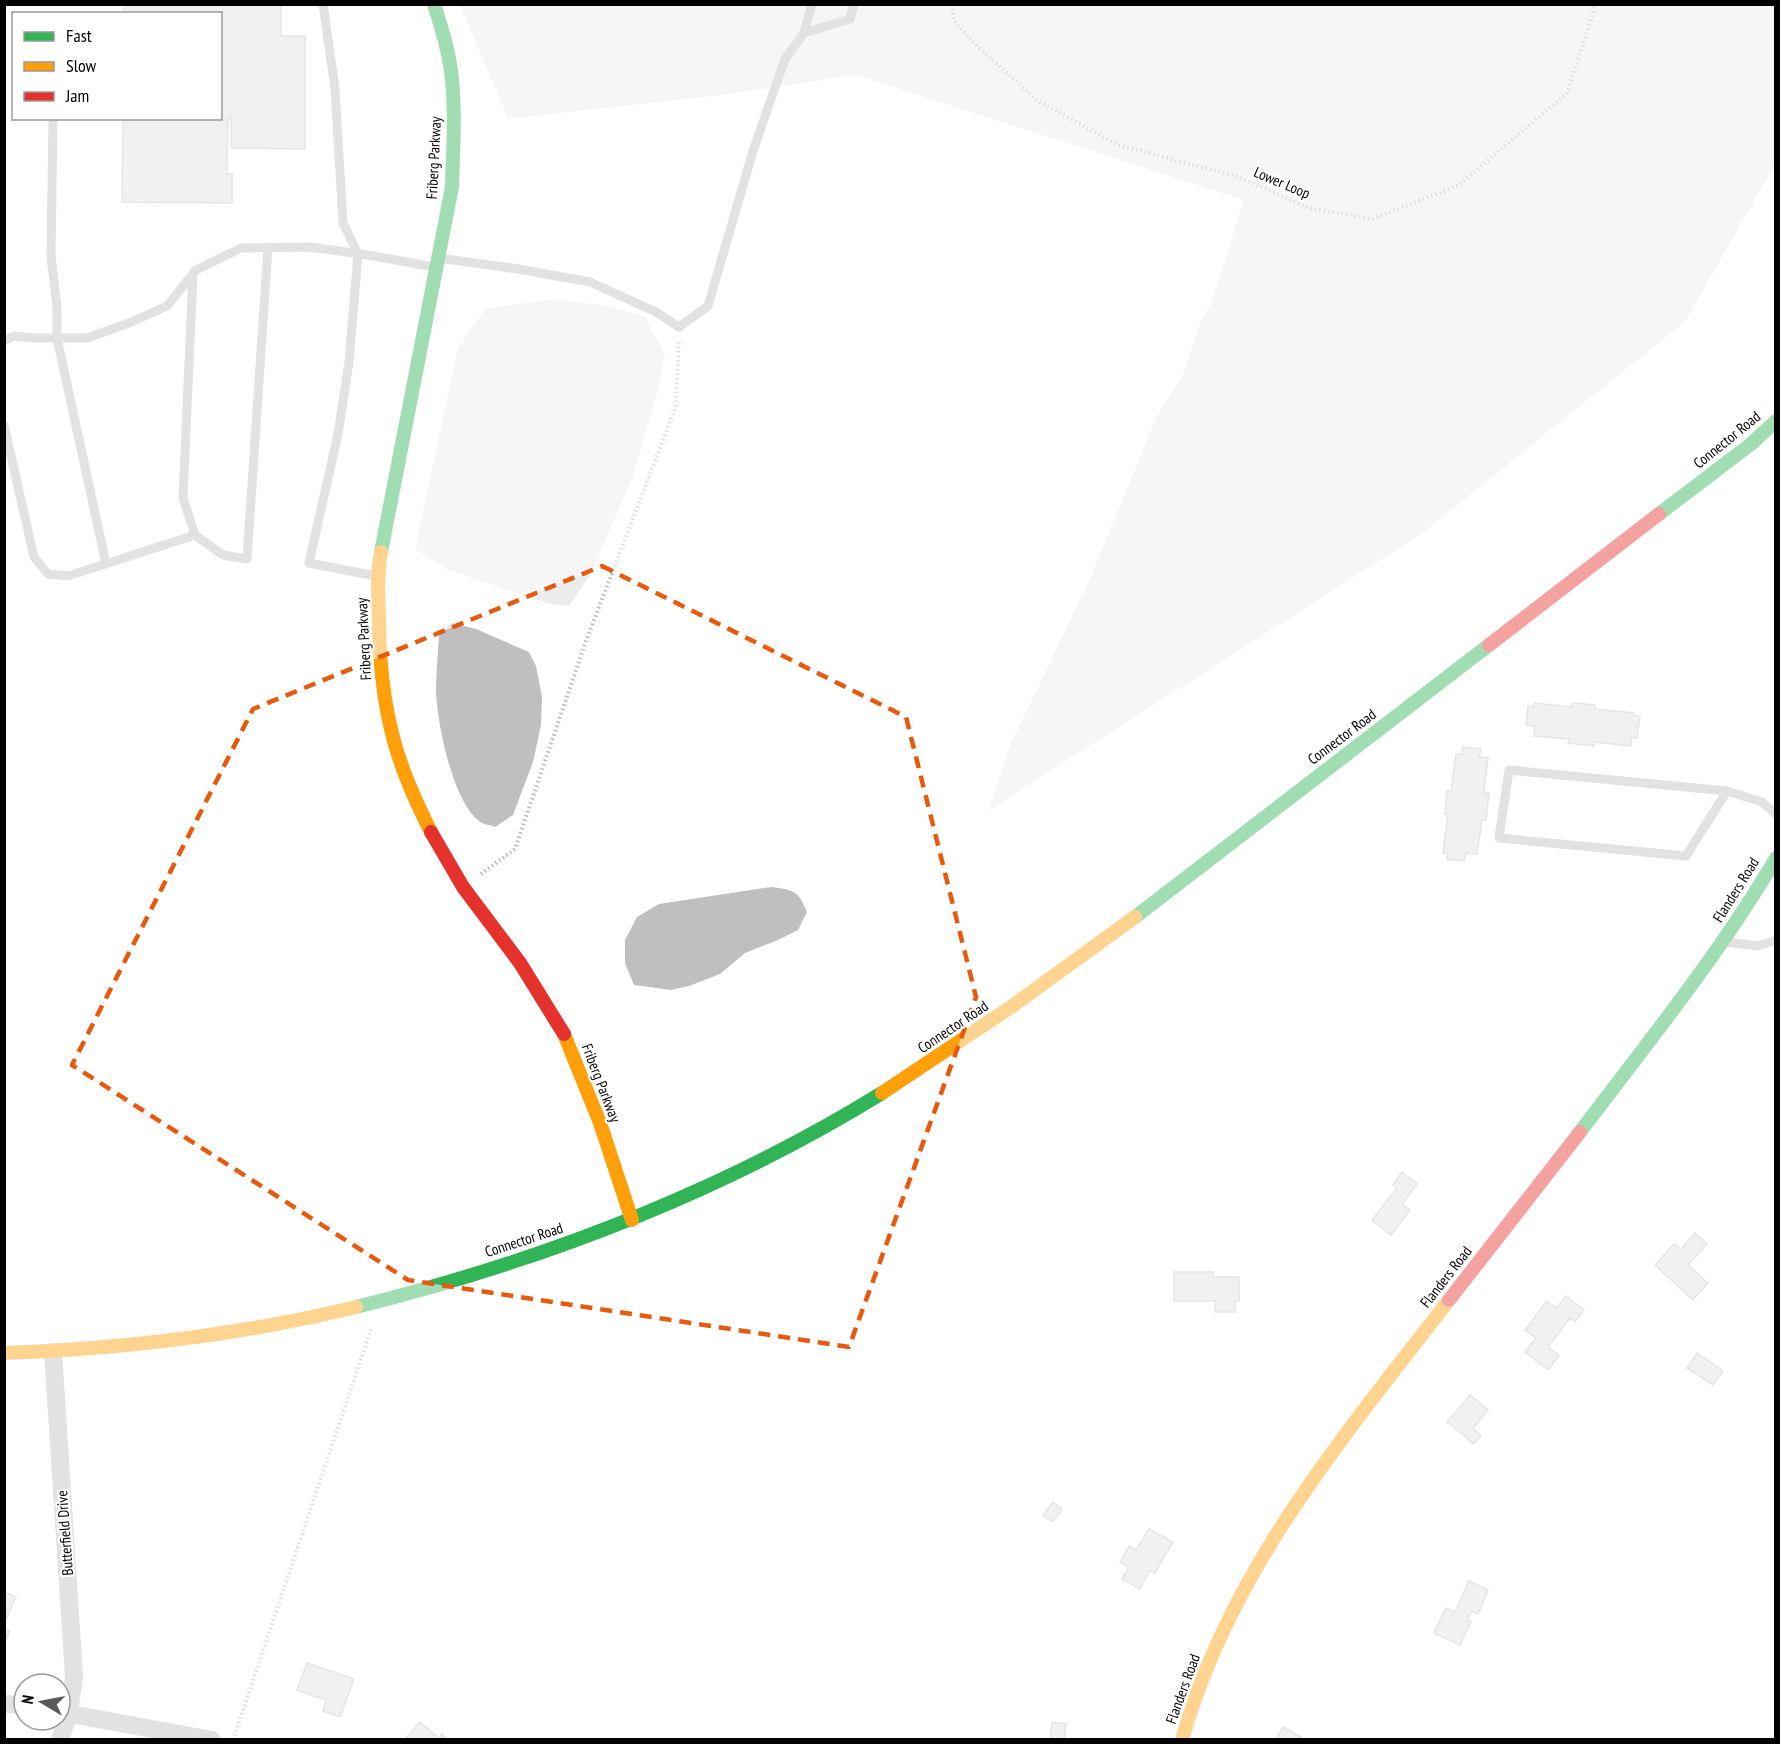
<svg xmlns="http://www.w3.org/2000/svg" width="1780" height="1744" viewBox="0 0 1780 1744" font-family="'PT Sans Narrow',sans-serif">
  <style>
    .green { fill: #ececec }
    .water { fill: #bfbfbf }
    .building { fill: #dfdfdf; stroke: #c7c7c7; stroke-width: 1.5 }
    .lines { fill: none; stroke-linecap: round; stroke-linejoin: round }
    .path { stroke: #b9b9b9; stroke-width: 4; stroke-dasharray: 1.5 3; stroke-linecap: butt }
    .lane { stroke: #bebebe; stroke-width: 9 }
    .street { stroke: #bebebe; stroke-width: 18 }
    .fast { stroke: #30b455; stroke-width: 14 }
    .slow { stroke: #ff9f0a; stroke-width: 14 }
    .jam { stroke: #e5322d; stroke-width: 14 }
    .marked { fill: none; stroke: #e8590c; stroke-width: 4.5; stroke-dasharray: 12 8; stroke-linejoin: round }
    .labels { text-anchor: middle; stroke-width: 4.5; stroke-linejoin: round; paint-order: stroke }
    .street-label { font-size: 15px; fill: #000; stroke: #fff }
  </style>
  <rect width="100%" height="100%" fill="#fff"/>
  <path class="green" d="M460,5H1775V164L1685,322L1421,534L989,810L1008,750L1091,576L1157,416L1182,377L1201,320L1211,304L1244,200L856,75L721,95L508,119Z
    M553,299L609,306L645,317L665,355L658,390L632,479L589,577L569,606L550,604L446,569L415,549L458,348L485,309Z"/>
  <path class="water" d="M452,623L476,629L529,652L536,666L542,697L541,725L533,762L513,815L495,827C491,825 486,825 482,823C453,806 437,722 436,691C436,672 438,653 439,635Z
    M771,887C794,890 798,890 807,912L798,930L778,940L745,953L720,974L689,986L671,990L634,985L625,963V940L637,917L659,904Z"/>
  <path class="building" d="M124,4H281V36H305V149L231,148V118H228L227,174H232V203L122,202L123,118H220V14H124Z
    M1534,703L1572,707L1573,703L1595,705V709L1633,713V715L1640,716L1637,738H1631V746L1594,742V746L1568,743L1569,739L1534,736L1535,726L1526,725L1528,706L1534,707Z
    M1463,747L1481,749L1479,757L1488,758L1484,793H1489L1486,820H1482L1477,854L1466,853L1464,861L1447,859L1448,853H1443L1448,814H1445L1447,791L1451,792L1456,754H1462Z
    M1402,1172L1417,1184L1402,1204L1410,1210L1391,1235L1372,1220L1397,1188L1393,1185Z
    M1695,1233L1707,1244L1688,1265L1708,1283L1693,1300L1655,1265L1674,1244L1681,1249Z
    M1174,1272H1213V1277H1239V1301H1235V1312H1215V1301H1174Z
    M1566,1296L1584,1310L1575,1322L1570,1318L1548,1347L1559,1355L1548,1370L1525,1352L1536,1338L1525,1330L1547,1301L1556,1308Z
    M1697,1353L1723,1371L1713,1385L1687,1368Z
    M1470,1395L1488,1410L1473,1428L1481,1435L1474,1444L1447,1422Z
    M1053,1502L1062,1510L1052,1522L1043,1515Z
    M1149,1529L1173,1542L1155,1573L1150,1570L1140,1589L1122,1579L1129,1567L1120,1562L1129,1546L1136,1550Z
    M1469,1581L1488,1590L1478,1614L1472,1611L1467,1620L1471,1621L1460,1645L1434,1633L1446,1608L1455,1612Z
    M4,1592L16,1597L4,1624Z
    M4,1629L10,1631L4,1644Z
    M307,1663L354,1679L340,1717L323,1711L326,1700L297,1690Z
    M420,1722L439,1738L442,1734L448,1740H404Z
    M1052,1722L1066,1724L1064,1740H1050Z
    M1283,1727L1306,1740H1275Z"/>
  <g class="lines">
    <path class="path" d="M952,4L954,21L978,47L1038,101L1119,145L1238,177L1309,208L1373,219L1459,185L1567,93L1596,4
      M481,874L515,849L586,641L676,406L679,339
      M233,1740L372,1326"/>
    <path class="lane" d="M323,4L335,89L343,223L358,254L349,362L338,434L309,563L376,576
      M804,33L850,19L854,4
      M53,118L51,256L57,308V338L106,564
      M439,258L518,269L590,282L656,312L679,327L708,306L753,151L785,59L804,33L812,4
      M193,273L183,498L195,535
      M4,341L14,336L32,338H87L129,323L167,306L196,270L241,248L310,247L374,256L434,267
      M4,425L34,557L48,574L68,576L195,535L223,555L247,559L268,248
      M1727,791L1686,856L1499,838L1509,770L1727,791L1762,802L1776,814
      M1725,942L1758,946L1776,940"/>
    <path class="street" d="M53,1352L74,1676L69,1713L60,1740
      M4,1704L24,1705
      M60,1712L212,1740"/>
    <path class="fast" d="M1659,514L1751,444L1776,421
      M381,552L452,187C453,149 456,110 451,71C448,48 441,26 434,4
      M1135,917L1489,645
      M1580,1132C1648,1042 1719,955 1776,858
      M356,1307C541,1261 720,1193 882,1093"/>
    <path class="slow" d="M381,552C377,573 378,594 379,616C379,667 385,721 403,769C411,791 421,812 431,832
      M564,1034L600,1123L632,1220
      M882,1093L1011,1007L1135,917
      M4,1353C123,1349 240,1335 356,1307
      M1182,1740C1229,1571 1344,1436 1449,1300"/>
    <path class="jam" d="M1489,645L1659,514
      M431,832L463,887L520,963L564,1034
      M1449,1300L1580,1132"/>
  </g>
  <path d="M0 0H1780V1744H0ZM602,566L906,717L976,997L849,1347L408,1280L72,1065L253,709Z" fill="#fff" fill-opacity=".55" fill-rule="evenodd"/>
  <path class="marked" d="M602,566L906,717L976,997L849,1347L408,1280L72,1065L253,709Z"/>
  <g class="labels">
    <g class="street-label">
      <text transform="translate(434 158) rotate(-87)" y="5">Friberg Parkway</text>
      <text transform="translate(1282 183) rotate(23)" y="5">Lower Loop</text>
      <text transform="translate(1727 440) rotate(-39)" y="5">Connector Road</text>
      <text transform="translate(364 639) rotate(-93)" y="5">Friberg Parkway</text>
      <text transform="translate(1342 737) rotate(-37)" y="5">Connector Road</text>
      <text transform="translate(1736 890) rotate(-58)" y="5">Flanders Road</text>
      <text transform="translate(953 1027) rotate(-34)" y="5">Connector Road</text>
      <text transform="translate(601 1083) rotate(69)" y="5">Friberg Parkway</text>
      <text transform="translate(524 1240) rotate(-18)" y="5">Connector Road</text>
      <text transform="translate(1446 1277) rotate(-52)" y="5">Flanders Road</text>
      <text transform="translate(65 1533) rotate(-94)" y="5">Butterfield Drive</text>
      <text transform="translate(1183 1689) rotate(-70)" y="5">Flanders Road</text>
    </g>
  </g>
  <rect width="1780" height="1744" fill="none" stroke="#000000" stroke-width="12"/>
  <rect x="12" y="12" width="210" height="108" fill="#ffffff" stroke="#999999" stroke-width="1.5"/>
  <rect x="24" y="32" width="30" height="9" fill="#30b455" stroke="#999999" stroke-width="1.5"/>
  <text x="66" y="42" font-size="18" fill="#000000">Fast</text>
  <rect x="24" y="62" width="30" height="9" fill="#ff9f0a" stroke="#999999" stroke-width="1.5"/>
  <text x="66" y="72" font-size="18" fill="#000000">Slow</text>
  <rect x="24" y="92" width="30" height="9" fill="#e5322d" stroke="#999999" stroke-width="1.5"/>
  <text x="66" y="102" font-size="18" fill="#000000">Jam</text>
  <g transform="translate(42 1702) rotate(280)"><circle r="28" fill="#ffffff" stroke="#999999" stroke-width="1.5"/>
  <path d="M0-4.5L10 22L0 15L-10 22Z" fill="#595959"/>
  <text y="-9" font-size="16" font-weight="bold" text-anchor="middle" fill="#000000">N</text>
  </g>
</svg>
